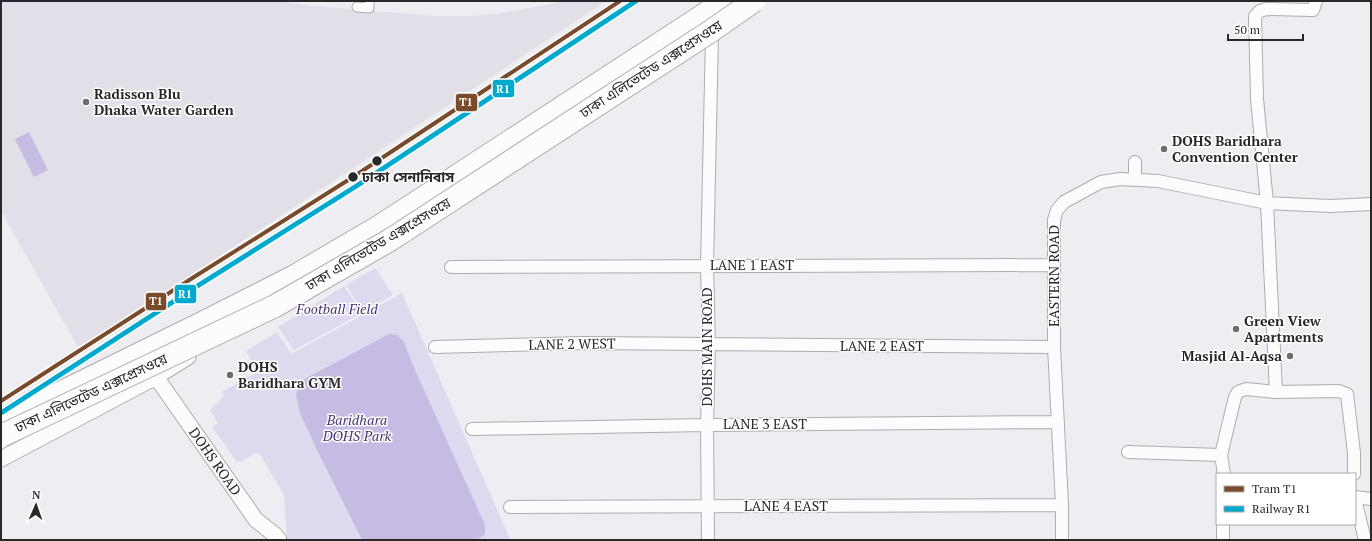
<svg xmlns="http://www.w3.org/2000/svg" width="1372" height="541" viewBox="0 0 1372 541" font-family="'PT Serif','Noto Sans Bengali',serif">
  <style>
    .built { fill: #e2dfe9 }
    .green { fill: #dfd9f0 }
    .water { fill: #c6bbe2 }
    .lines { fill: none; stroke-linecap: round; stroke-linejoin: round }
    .pedestrian-casing { stroke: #adacb0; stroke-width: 11 }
    .minor-casing { stroke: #adacb0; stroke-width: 14 }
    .tertiary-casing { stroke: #adacb0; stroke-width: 17 }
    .motorway-casing { stroke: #adacb0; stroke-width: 24 }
    .pedestrian { stroke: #fcfcfd; stroke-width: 9 }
    .minor { stroke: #fcfcfd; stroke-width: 12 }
    .tertiary { stroke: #fcfcfd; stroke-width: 15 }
    .motorway { stroke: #fcfcfd; stroke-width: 22 }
    .motorway-bridge-casing { stroke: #adacb0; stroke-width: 24; stroke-linecap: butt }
    .motorway-bridge { stroke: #fcfcfd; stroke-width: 22 }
    .rail-1-casing { stroke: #fff; stroke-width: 8 }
    .rail-1 { stroke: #00a9ce; stroke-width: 5 }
    .tram-1-casing { stroke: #fff; stroke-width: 7 }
    .tram-1 { stroke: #7a4b2a; stroke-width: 4 }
    .poi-dot { fill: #6d6c70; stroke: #fff; stroke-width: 1.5 }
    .stop-dot { fill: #28272a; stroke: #fff; stroke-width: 1.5 }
    .labels { text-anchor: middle; stroke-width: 3; stroke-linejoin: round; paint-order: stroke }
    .street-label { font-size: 14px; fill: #28272a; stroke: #fff }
    .poi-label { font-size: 14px; font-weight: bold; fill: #28272a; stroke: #fff; text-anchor: start }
    .stop-label { font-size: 14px; font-weight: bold; fill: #28272a; stroke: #fff; text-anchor: start }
    .park-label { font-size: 14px; font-style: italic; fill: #493373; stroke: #fff }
    .line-badge { stroke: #fff; stroke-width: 1.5 }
    .badge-label { font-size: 11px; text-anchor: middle; font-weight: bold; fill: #fff }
  </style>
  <rect width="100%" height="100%" fill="#eeedf1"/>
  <path class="built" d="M1,1H276L314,6L436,16H470L496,14L567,1H606L79,349L1,211Z"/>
  <path class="green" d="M375,268L393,295L363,312L346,285Z
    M344,286L362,313L294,350L278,327Z
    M402,293L510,539L287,540L284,495L259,453L258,454L256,452L241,462L240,461L237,462L212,427L218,423L210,410L224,396L222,392L236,384L239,380L240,381L258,372L246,351L277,332L291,354Z"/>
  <path class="water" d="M29,132L48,170L34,177L15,139Z
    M389,334L397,335L404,342L415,370L485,525V534L477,540H362L319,454L300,413L296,394L301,381Z"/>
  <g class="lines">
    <defs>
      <path id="pedestrian" d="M357,7L369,8V1"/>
      <path id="minor" d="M1135,180V162
        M451,267L1054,265
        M435,347L585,343L1054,347
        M1276,392L1267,203L1257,99L1255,16L1260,11L1266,9L1313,10L1316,1
        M472,429L707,425L1058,422
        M1128,452L1221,455
        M1224,474L1221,455L1235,397L1238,392L1246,389L1276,392L1339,391L1347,394L1354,453V474
        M1355,497L1371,499
        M1355,499L1365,540
        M510,507L1062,505
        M1223,524V540
        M708,540L707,425L709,345L707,266L712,34
        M1062,540V505L1054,347V220L1057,210L1064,202L1101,182L1120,179L1158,181L1267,203L1331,206L1371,204"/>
      <g id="tertiary">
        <path id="s1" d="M156,377L256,520L275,535L279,540"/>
        <path d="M1,459L156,377L188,357"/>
      </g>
      <path id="motorway" d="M1,422L202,323L293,277L380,226L702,16L723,1"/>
    </defs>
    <use href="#pedestrian" class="pedestrian-casing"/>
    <use href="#minor" class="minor-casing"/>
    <use href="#tertiary" class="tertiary-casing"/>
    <use href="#motorway" class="motorway-casing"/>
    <use href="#pedestrian" class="pedestrian"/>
    <use href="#minor" class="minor"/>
    <use href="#tertiary" class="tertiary"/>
    <use href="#motorway" class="motorway"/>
    <defs>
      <path id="motorway-bridge" d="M1,436L275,306L390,240L711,31L754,1"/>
    </defs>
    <use href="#motorway-bridge" class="motorway-bridge-casing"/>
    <use href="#motorway-bridge" class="motorway-bridge"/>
    <defs>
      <path id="rail-1" d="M1,413L199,285L358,185L636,1"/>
    </defs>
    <use href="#rail-1" class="rail-1-casing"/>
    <use href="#rail-1" class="rail-1"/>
    <defs>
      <path id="tram-1" d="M1,401L194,277L353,177L620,1"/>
    </defs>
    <use href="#tram-1" class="tram-1-casing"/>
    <use href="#tram-1" class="tram-1"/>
  </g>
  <g class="poi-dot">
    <circle cx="86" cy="102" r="4"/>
    <circle cx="1164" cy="149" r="4"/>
    <circle cx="1236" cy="329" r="4"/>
    <circle cx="1290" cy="356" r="4"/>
    <circle cx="230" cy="375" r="4"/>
  </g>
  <g class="stop-dot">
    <circle cx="377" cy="161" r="5.5"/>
    <circle cx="353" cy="177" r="5.5"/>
  </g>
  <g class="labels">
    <g class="street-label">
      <text transform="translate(651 69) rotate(-33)" y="5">ঢাকা এলিভেটেড এক্সপ্রেসওয়ে</text>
      <text transform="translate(378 244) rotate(-31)" y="5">ঢাকা এলিভেটেড এক্সপ্রেসওয়ে</text>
      <text x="752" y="270">LANE 1 EAST</text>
      <text transform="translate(1054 276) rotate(-90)" y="5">EASTERN ROAD</text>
      <text transform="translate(572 344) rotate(-1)" y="5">LANE 2 WEST</text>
      <text x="882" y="351">LANE 2 EAST</text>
      <text transform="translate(707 347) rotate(-90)" y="5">DOHS MAIN ROAD</text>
      <text transform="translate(91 393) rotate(-25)" y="5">ঢাকা এলিভেটেড এক্সপ্রেসওয়ে</text>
      <text x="765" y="429">LANE 3 EAST</text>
      <text dy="5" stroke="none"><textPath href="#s1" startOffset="103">DOHS ROAD</textPath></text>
      <text x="786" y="511">LANE 4 EAST</text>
    </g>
    <g class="poi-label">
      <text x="94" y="99">Radisson Blu<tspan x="94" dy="16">Dhaka Water Garden</tspan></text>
      <text x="1172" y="146">DOHS Baridhara<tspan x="1172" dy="16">Convention Center</tspan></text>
      <text x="1244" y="326">Green View<tspan x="1244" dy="16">Apartments</tspan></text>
      <text x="1282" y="361" text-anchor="end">Masjid Al-Aqsa</text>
      <text x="238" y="372">DOHS<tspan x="238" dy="16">Baridhara GYM</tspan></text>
    </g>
    <g class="stop-label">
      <text x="362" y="182">ঢাকা সেনানিবাস</text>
    </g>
    <g class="park-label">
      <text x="337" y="314">Football Field</text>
      <text x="357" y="425">Baridhara<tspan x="357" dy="16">DOHS Park</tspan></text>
    </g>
  </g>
  <g class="line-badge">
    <rect x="492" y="79" width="23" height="19" rx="4" fill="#00a9ce"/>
    <rect x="455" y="93" width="23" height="19" rx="4" fill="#7a4b2a"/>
    <rect x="174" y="284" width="23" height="20" rx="4" fill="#00a9ce"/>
    <rect x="145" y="292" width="22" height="19" rx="4" fill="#7a4b2a"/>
  </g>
  <g class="badge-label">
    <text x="503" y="93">R1</text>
    <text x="466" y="106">T1</text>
    <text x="185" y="298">R1</text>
    <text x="156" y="305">T1</text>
  </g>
  <rect width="1372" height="541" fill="none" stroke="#28272a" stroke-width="4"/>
  <rect x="1216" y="473" width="140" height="52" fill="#ffffff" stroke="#a9a9aa"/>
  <rect x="1224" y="486" width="20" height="6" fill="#7a4b2a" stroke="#a9a9aa"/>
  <text x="1252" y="493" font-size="12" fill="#28272a">Tram T1</text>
  <rect x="1224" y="506" width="20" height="6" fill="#00a9ce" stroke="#a9a9aa"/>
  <text x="1252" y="513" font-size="12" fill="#28272a">Railway R1</text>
  <g transform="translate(36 505) rotate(2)" stroke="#ffffff" stroke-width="3" paint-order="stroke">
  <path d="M0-3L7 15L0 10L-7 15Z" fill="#28272a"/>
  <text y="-6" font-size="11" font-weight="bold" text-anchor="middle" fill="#28272a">N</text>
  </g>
  <path d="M1228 34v6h75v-6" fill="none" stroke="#28272a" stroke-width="2"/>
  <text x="1234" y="34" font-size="12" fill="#28272a" stroke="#ffffff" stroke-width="3" paint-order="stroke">50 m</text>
</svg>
